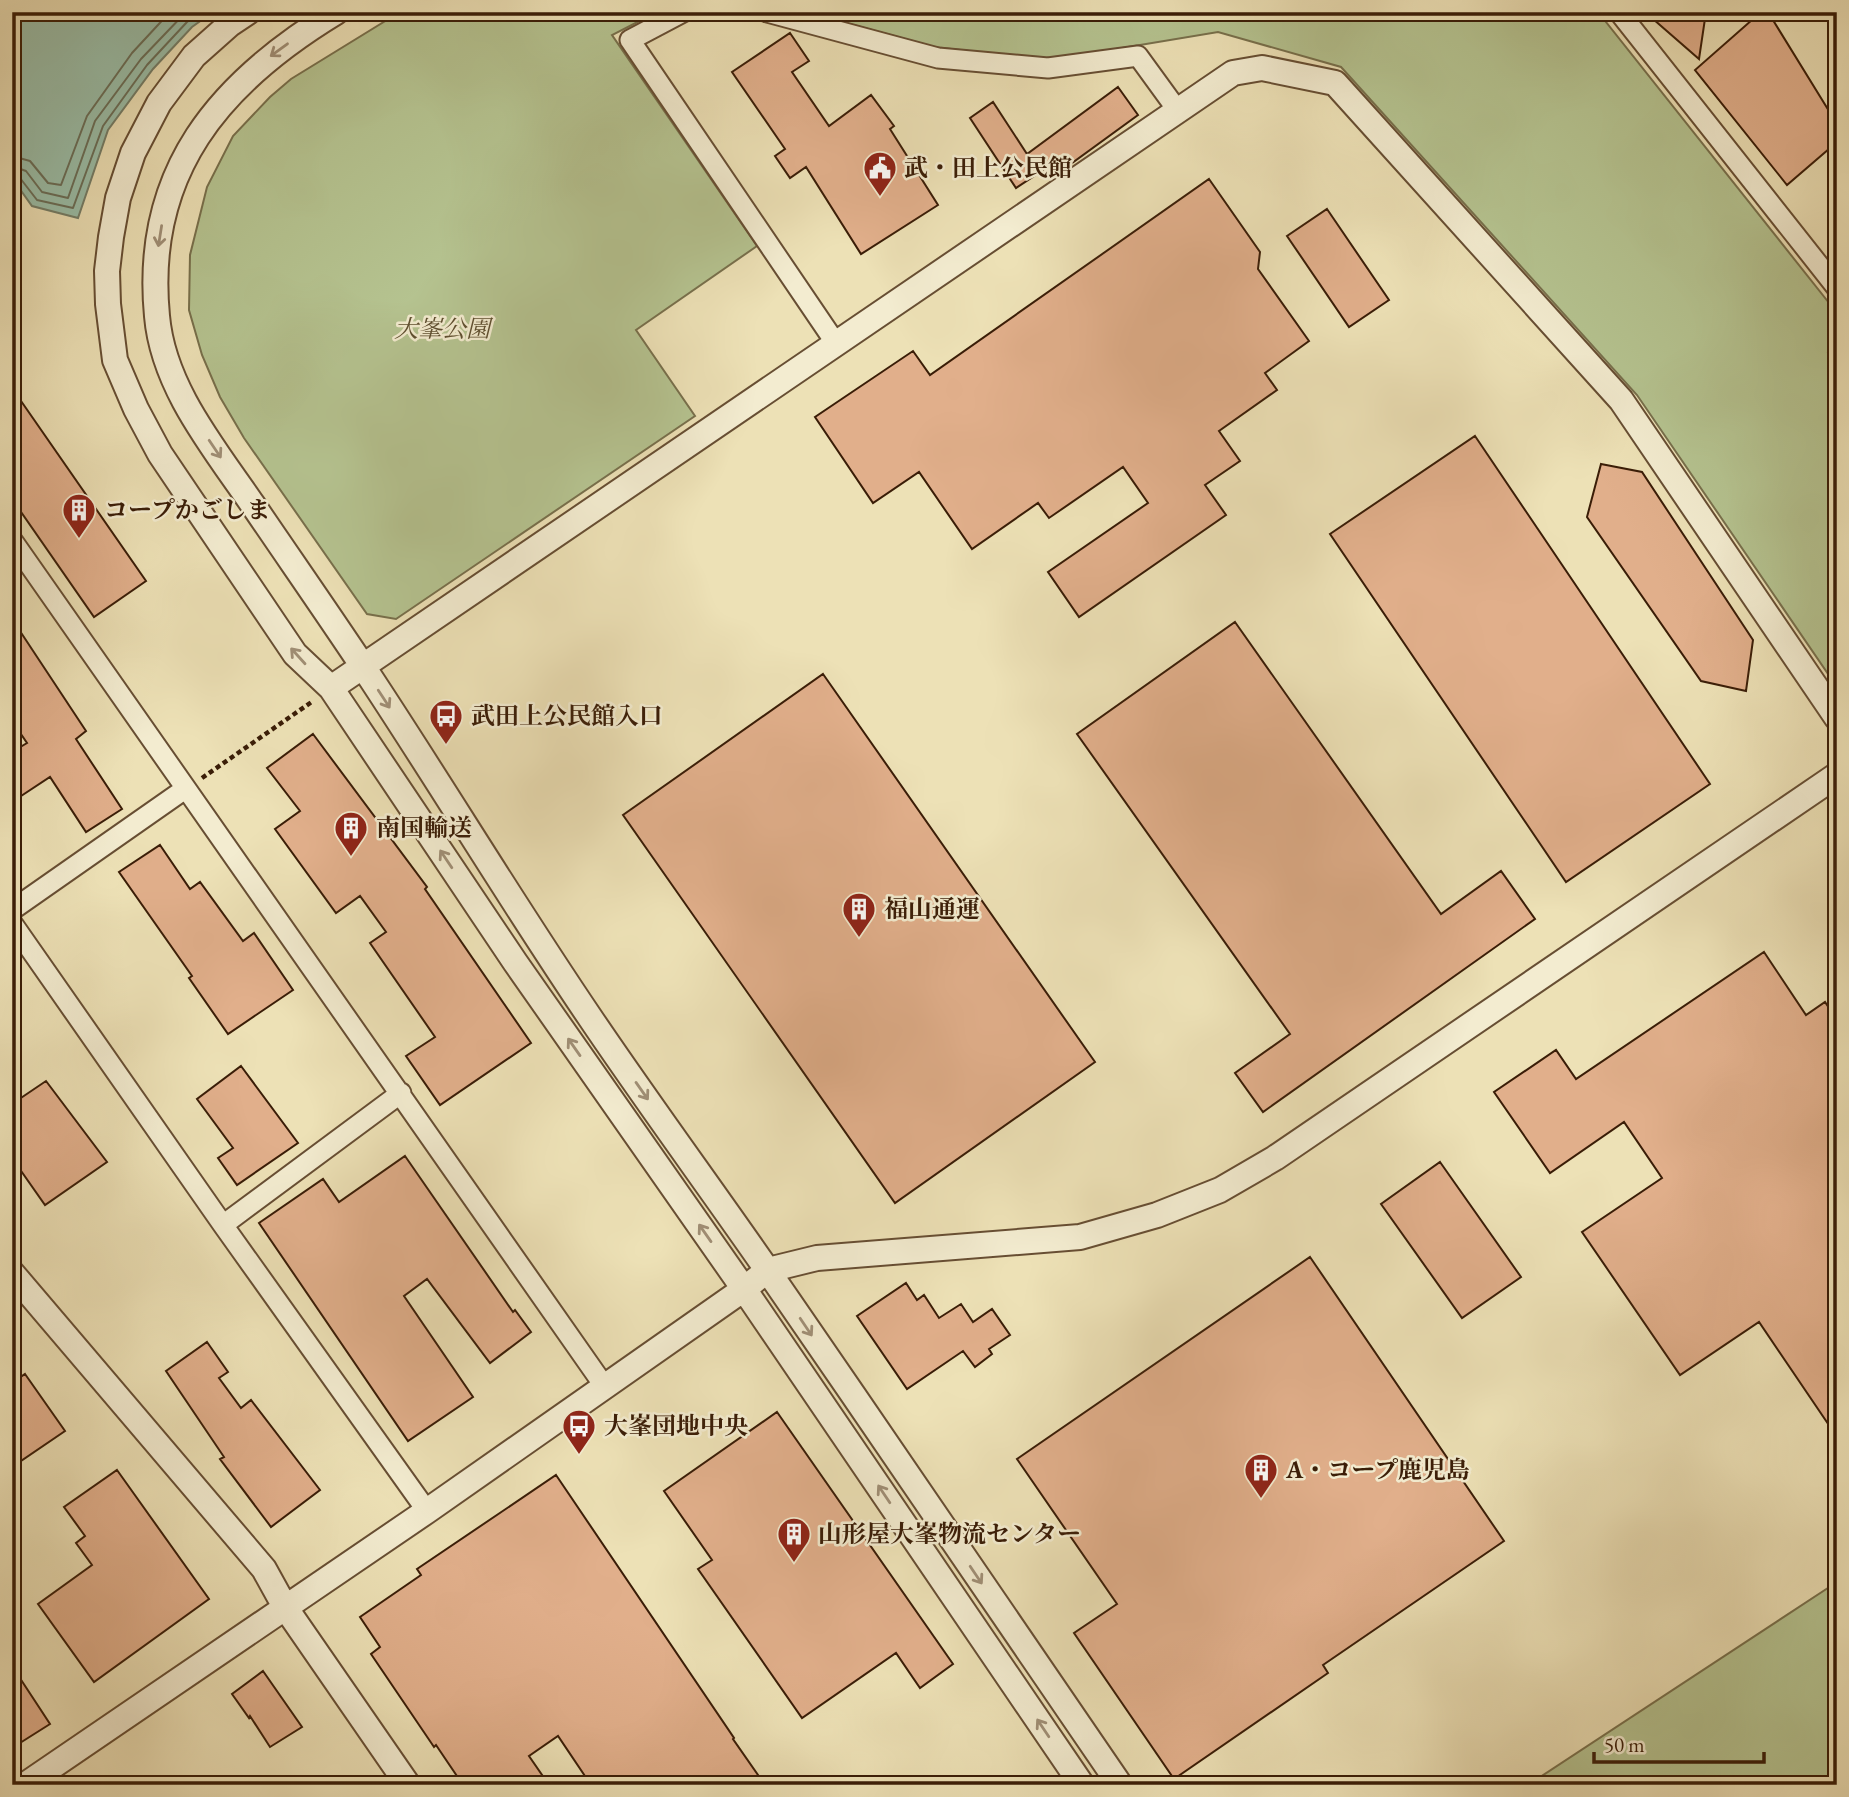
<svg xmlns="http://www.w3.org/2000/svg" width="1849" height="1797" viewBox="0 0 1849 1797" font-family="'EB Garamond','Noto Serif JP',serif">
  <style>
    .green { fill: #b5c390; stroke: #78704c; stroke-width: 2 }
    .water { fill: #9abea8; stroke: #747e68; stroke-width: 2 }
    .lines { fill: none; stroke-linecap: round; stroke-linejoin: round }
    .shore { stroke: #6a6e58; stroke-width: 2 }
    .building { fill: #e1af8b; stroke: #3a1d07; stroke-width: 2 }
    .minor-casing { stroke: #674e33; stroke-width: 23 }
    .tertiary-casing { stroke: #674e33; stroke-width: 28 }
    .path { stroke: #3a1d07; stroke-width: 4.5; stroke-dasharray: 5 3.5; stroke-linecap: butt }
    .minor { stroke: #f3ecd0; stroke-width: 19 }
    .tertiary { stroke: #f3ecd0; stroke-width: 24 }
    .oneway { stroke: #a08f76 }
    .labels { text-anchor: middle; stroke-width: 5; stroke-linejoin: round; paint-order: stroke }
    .poi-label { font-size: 24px; font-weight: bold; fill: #3a1d07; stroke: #f3ecd0; text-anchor: start }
    .park-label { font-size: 24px; font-style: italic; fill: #5f4f30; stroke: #f3ecd0 }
  </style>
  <rect width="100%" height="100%" fill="#ede1b6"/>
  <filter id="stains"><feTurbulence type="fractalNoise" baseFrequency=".00286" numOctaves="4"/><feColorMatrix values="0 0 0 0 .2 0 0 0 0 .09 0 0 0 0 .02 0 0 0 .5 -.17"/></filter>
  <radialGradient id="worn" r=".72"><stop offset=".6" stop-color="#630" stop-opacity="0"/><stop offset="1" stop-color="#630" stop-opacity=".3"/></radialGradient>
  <path class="green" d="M400,12H657L612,35L757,246L636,330L695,416L396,619L367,614L244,438L220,397L202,355L189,310L190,255L207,187L233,136L270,97L291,79Z
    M806,12H1598L1837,313V346L1828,353L1837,370V687L1637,395L1341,67L1218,32L1050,60L934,47Z
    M1837,1582V1785H1528Z"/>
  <path class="water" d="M12,12H213L192,27L153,69L108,130L78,218L32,206L12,178Z"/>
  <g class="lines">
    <path class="shore" d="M12,156L30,161L48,183L61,185L87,116L132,53L170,12
      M12,166L26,171L42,192L68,198L95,121L141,59L186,12
      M12,175L20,178L37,200L73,208L103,126L147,65L187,22L201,12"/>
  </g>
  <path class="building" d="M1645,12H1706L1699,59Z
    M1761,12H1768L1837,124V142L1787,185L1695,70Z
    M790,33L809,61L792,72L829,126L871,95L894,126L890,129L938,205L861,254L806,167L790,178L775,156L785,149L732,72Z
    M1118,87L1138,115L1072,163L1066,155L1016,188L970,118L993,102L1027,154Z
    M1209,179L1260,252L1258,269L1309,341L1265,373L1277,390L1219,431L1240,461L1205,485L1226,515L1079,617L1048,572L1148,503L1123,467L1049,518L1038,503L972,549L919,472L873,503L815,417L913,351L930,375Z
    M1327,209L1389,300L1349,327L1287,236Z
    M12,388L146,581L94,617L12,499Z
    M1475,436L1710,784L1566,882L1330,534Z
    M1601,464L1642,472L1753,640L1746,691L1701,681L1587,517Z
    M12,619L86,731L76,739L122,809L86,832L50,777L12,802V752L27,743L12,721Z
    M1235,622L1441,914L1501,871L1535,919L1263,1112L1235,1073L1290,1034L1077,734Z
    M823,674L1095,1062L895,1203L623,815Z
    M313,734L427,887L425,889L531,1043L440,1105L406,1056L435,1037L370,943L386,932L360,896L336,913L275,829L300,811L267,768Z
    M160,845L190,889L200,882L243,941L254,933L293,990L228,1034L189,978L192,976L119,872Z
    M1764,952L1806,1015L1825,1002L1837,1020V1437L1759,1322L1680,1375L1582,1232L1662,1178L1624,1122L1550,1173L1494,1092L1556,1050L1576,1079Z
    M241,1066L298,1143L237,1185L218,1158L233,1148L197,1099Z
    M46,1081L107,1162L45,1205L12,1158V1104Z
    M405,1156L513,1312L515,1310L531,1332L490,1363L427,1279L404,1296L473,1397L408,1441L259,1223L323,1179L339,1202Z
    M1440,1162L1521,1277L1462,1318L1381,1204Z
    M1310,1257L1504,1541L1323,1665L1328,1673L1174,1779L1074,1633L1117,1604L1017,1459Z
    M906,1283L917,1300L924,1295L939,1318L961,1304L973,1322L992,1309L1010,1335L989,1349L992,1354L975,1367L963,1351L907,1389L857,1316Z
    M207,1342L228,1372L219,1378L241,1408L251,1400L320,1490L271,1527L220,1459L224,1457L166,1371Z
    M25,1374L65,1431L12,1467V1383Z
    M777,1412L953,1664L920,1688L896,1653L802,1718L698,1569L712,1560L664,1491Z
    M117,1470L209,1599L94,1682L38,1604L92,1565L76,1543L85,1536L64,1507Z
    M556,1475L734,1738L733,1739L765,1785H591L558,1736L529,1756L549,1785H463L436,1745L434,1747L371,1654L380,1647L360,1617L421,1575L417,1569Z
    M12,1666L50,1724L12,1748Z
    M263,1671L302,1727L270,1747L250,1716L249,1718L232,1694Z"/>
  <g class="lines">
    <defs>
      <path id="minor" d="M683,12L630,40L837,345
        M767,12L938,58L1048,68L1138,56L1178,111
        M1619,12L1837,288
        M12,540L605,1387
        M12,910L185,789
        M12,923L223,1225L427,1511
        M223,1225L401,1093"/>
      <path id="tertiary" d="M248,12L230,24L194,56L159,103L133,153L118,198L111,237L107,271L108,304L115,360L136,409L160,454L295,654L331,688L515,962L744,1289L1082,1785
        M336,12C219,83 143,172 157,316C163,387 214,448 253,505C289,558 326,611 362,665C439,781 511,901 589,1016C647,1102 709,1186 768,1271C886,1442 1003,1614 1120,1785
        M331,688L1233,73L1262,68L1335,83L1621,400L1837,718
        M12,1273L264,1569L285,1607L408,1785
        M25,1785L427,1511L744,1289L768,1270L817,1258L1080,1237L1157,1215L1220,1190L1275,1158L1837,775"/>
    </defs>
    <use href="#minor" class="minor-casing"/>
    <use href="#tertiary" class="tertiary-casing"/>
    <path class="path" d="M202,778L313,701"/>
    <use href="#minor" class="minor"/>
    <use href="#tertiary" class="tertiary"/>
  </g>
  <defs><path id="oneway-shaft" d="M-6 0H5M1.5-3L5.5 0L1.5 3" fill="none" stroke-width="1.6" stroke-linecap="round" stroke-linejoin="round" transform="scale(1.75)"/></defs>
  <g class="oneway">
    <use href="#oneway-shaft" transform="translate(279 50) rotate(144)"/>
    <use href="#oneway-shaft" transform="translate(160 236) rotate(99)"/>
    <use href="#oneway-shaft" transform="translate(215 449) rotate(56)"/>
    <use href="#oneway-shaft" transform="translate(298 656) rotate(-132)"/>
    <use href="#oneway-shaft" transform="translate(384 699) rotate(57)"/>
    <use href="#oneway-shaft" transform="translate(446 859) rotate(-124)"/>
    <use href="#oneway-shaft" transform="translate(574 1047) rotate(-125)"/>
    <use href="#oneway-shaft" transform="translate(642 1091) rotate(55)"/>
    <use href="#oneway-shaft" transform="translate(705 1233) rotate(-125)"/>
    <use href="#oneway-shaft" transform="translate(806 1327) rotate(56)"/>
    <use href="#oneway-shaft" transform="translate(884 1494) rotate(-124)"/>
    <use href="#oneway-shaft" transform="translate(976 1575) rotate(56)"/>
    <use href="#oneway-shaft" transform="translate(1043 1728) rotate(-124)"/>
  </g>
  <defs>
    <symbol id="civic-pin" viewBox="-11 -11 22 30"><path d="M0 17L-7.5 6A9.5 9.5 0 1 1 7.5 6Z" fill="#8f2418" stroke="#f3ecd0"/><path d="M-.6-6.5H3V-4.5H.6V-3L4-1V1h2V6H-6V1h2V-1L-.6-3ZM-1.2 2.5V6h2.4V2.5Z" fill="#fff"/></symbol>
    <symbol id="building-pin" viewBox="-11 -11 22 30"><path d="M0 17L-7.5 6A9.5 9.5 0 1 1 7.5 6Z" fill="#8f2418" stroke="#f3ecd0"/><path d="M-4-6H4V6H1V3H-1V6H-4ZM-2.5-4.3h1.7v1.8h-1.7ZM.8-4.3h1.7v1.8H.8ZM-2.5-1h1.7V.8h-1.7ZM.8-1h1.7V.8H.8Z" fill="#fff"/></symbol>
    <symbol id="bus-pin" viewBox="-11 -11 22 30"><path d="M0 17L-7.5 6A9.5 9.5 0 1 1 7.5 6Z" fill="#8f2418" stroke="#f3ecd0"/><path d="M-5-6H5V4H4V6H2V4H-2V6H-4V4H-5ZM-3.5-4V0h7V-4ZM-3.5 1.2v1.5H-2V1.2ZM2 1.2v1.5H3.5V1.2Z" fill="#fff"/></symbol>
  </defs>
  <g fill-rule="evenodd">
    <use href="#civic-pin" x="861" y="149" width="38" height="52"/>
    <use href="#building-pin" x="60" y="491" width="38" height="52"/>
    <use href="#bus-pin" x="427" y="697" width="38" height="52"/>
    <use href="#building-pin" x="332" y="809" width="38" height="52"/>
    <use href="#building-pin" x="840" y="890" width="38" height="52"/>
    <use href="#bus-pin" x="560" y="1407" width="38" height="52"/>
    <use href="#building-pin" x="1242" y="1451" width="38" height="52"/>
    <use href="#building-pin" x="775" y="1515" width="38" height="52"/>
  </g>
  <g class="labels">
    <g class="poi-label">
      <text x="904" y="176">武・田上公民館</text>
      <text x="104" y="518">コープかごしま</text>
      <text x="471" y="724">武田上公民館入口</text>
      <text x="376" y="836">南国輸送</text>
      <text x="884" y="917">福山通運</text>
      <text x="604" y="1434">大峯団地中央</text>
      <text x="1286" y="1478">A・コープ鹿児島</text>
      <text x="818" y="1542">山形屋大峯物流センター</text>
    </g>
    <g class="park-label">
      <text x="442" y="337">大峯公園</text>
    </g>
  </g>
  <rect width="1849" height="1797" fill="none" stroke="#ede1b6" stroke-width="42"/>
  <rect x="14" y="14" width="1821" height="1769" fill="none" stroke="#3a1d07" stroke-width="3.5"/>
  <rect x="21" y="21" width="1807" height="1755" fill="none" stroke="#3a1d07" stroke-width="2"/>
  <path d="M1594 1752v10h170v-10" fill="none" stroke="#3a1d07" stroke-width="3.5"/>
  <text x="1604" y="1752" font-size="21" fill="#3a1d07" stroke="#f3ecd0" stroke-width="5" paint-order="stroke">50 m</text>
  <rect width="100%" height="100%" filter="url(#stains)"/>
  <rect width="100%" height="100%" fill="url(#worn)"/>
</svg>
